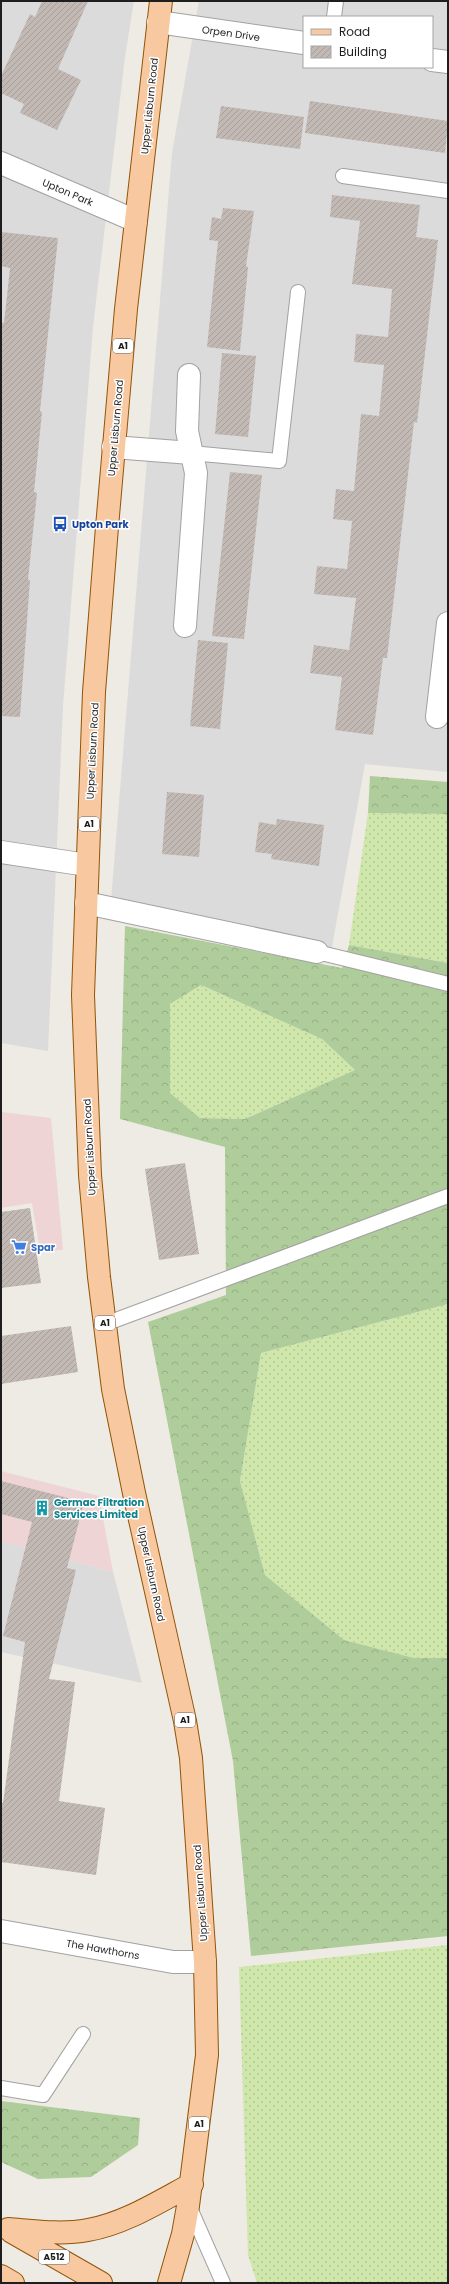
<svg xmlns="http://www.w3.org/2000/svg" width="449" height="2284" viewBox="0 0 449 2284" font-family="Poppins,sans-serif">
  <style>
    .residential { fill: #dcdbdb; fill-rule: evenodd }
    .commercial { fill: #efd4d6 }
    .grass { fill: url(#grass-dots) }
    .forest { fill: url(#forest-crowns); fill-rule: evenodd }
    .building { fill: url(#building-hatch) }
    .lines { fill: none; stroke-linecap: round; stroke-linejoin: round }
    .service-casing { stroke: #a2a2a2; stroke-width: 16 }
    .minor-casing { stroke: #a2a2a2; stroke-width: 24 }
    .primary-casing { stroke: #915406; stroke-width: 24 }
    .service { stroke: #fff; stroke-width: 14 }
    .minor { stroke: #fff; stroke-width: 22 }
    .primary { stroke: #f8c8a0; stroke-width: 22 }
    .labels { text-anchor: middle; stroke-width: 3; stroke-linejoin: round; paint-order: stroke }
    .shield { fill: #fff; stroke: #626262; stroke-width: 1 }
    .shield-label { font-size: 9px; font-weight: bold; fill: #1e1e1e }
    .street-label { font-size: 10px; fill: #1e1e1e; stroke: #fff }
    .transit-label { font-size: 10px; font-weight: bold; fill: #164399; stroke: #fff; text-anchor: start }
    .shop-label { font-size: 10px; font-weight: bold; fill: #366cbe; stroke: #fff; text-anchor: start }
    .culture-label { font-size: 10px; font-weight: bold; fill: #0d838f; stroke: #fff; text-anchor: start }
  </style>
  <defs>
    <pattern id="grass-dots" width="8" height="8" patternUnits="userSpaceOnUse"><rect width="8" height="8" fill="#d0e7ac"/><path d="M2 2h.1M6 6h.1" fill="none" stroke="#b2c694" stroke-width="1.8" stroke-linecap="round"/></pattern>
    <pattern id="forest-crowns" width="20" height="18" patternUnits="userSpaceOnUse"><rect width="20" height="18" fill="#afcc9b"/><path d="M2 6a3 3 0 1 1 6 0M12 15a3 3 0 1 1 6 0" fill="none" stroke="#96af85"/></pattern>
    <pattern id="building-hatch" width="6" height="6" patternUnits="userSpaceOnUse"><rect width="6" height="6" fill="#c3b9b4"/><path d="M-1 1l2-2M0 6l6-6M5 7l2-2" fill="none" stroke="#a79f9a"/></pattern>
  </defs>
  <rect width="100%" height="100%" fill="#eeeae4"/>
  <path class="residential" d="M1,1H134L125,57L93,327L63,706L48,1051L1,1043Z
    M199,1H448V772L365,764L330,958L110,913L172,153ZM304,17H432V67H304Z
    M1,1541L113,1572L142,1683L1,1652Z"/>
  <path class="commercial" d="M1,1112L51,1118L63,1250L40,1251L32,1203L1,1208Z
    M1,1471L99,1496L113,1572L1,1541Z"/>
  <path class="grass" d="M368,813L448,814V963L349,945Z
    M201,985L322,1039L355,1070L245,1119L200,1118L170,1093V1004Z
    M448,1304V1658H414L344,1640L265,1575L240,1481L261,1353Z
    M448,1945V2283H257L248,2255L239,1967Z"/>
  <path class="forest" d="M370,776L448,782V814L368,813Z
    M125,926L342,968L349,945L448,963V1304L261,1353L240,1481L265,1575L344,1640L414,1658H448V1936L251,1956L233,1761L148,1322L226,1295L225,1147L120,1119ZM201,985L322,1039L355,1070L245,1119L200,1118L170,1093V1004Z
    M1,2101L140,2118L138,2145L91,2177L38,2179L1,2162Z"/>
  <path class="building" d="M42,1H88L58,69L81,80L57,130L20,113L24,104L1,93V76L30,14L35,17Z
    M310,101L448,121L445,153L305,133Z
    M221,106L304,117L300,149L216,138Z
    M332,195L420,205L416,237L438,240L417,423L414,422L387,658H383L373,735L335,730L342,677L310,673L314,645L349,650L356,598L314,594L317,566L347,569L352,521L333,519L336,489L354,491L361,414L379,416L384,365L354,362L356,334L388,337L392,289L352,284L360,221L330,217Z
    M223,208L254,211L246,266L248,267L240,351L207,347L218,241L209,240L212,217L221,219Z
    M1,232L58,238L40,411L42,412L34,492L37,493L28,580H30L20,717L1,716V322L4,323L10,268L1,266Z
    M222,353L256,356L248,437L215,434Z
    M230,472L262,475L244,639L212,636Z
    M198,640L228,643L220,729L190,726Z
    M167,792L204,795L199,857L162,854Z
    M277,819L324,825L319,866L271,859L272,854L255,852L259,822L276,825Z
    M185,1163L199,1254L159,1260L145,1169Z
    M30,1208L41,1283L1,1288V1212Z
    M71,1326L78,1372L1,1384V1336Z
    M1,1481L84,1502L67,1568L76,1570L49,1679L75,1682L59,1801L105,1808L96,1875L1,1862V1803H3L25,1642L3,1636L32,1522L1,1514Z"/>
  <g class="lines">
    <defs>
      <path id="service" d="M334,17L336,1
        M343,176L448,191
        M191,453L279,461L298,292
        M317,952L448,984
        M105,1324L448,1196
        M1,2088L43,2095L83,2034
        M189,2206L223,2283"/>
      <path id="minor" d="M158,22L304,43
        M432,60L448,62
        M1,163L136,221
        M113,447L191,453
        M185,626L196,473L187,431L189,375
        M437,717L448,623
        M1,852L87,865
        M86,903L317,952
        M1,1931L173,1962H205"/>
      <path id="primary" d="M161,1L126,309L107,527L94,692L83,995L90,1175L99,1277L113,1389L134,1493L185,1721L191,1758L205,1962L207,2055L188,2206L183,2234L169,2283
        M8,2229C34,2231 61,2235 88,2230C124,2224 160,2201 192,2184
        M12,2232L101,2283
        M1,2276L13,2283"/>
    </defs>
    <use href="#service" class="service-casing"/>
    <use href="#minor" class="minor-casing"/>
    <use href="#primary" class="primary-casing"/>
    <use href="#service" class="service"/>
    <use href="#minor" class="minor"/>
    <use href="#primary" class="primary"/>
  </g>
  <defs>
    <symbol id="bus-bare" viewBox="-9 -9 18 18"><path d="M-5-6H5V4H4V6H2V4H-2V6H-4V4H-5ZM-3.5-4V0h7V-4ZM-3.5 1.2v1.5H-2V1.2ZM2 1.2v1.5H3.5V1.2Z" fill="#1a4fb4" stroke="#fff" stroke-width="2.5" paint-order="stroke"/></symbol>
    <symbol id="supermarket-bare" viewBox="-9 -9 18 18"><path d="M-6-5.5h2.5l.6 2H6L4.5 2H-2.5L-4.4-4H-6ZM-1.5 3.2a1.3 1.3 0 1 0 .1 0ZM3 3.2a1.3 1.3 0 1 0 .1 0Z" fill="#3f7fe0" stroke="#fff" stroke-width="2.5" paint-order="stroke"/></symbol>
    <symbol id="building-bare" viewBox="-9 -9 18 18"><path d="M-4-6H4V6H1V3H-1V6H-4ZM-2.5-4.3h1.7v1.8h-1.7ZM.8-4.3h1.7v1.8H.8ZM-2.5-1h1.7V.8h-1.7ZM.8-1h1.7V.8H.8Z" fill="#0f9aa8" stroke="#fff" stroke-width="2.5" paint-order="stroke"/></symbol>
  </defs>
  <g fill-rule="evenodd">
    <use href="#bus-bare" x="49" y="513" width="22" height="22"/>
    <use href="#supermarket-bare" x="8" y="1236" width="22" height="22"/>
    <use href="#building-bare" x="31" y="1497" width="22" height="22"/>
  </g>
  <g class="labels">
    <g class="shield">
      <rect x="113" y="339" width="20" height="14" rx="3"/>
      <rect x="79" y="817" width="20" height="14" rx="3"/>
      <rect x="95" y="1316" width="20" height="14" rx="3"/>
      <rect x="175" y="1713" width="20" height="14" rx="3"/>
      <rect x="189" y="2117" width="20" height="14" rx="3"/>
      <rect x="39" y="2250" width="30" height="14" rx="3"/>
    </g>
    <g class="shield-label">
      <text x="123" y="349">A1</text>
      <text x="89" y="827">A1</text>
      <text x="105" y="1326">A1</text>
      <text x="185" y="1723">A1</text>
      <text x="199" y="2127">A1</text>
      <text x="54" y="2260">A512</text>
    </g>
    <g class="street-label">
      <text transform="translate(231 33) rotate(8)" y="4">Orpen Drive</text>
      <text transform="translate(149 106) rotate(-84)" y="4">Upper Lisburn Road</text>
      <text transform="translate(68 192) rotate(23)" y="4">Upton Park</text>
      <text transform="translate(115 428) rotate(-85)" y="4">Upper Lisburn Road</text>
      <text transform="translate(92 751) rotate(-87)" y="4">Upper Lisburn Road</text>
      <text transform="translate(89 1147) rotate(-93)" y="4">Upper Lisburn Road</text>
      <text transform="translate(152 1574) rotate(78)" y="4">Upper Lisburn Road</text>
      <text transform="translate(200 1893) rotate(-94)" y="4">Upper Lisburn Road</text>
      <text transform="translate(103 1949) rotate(10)" y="4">The Hawthorns</text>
    </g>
    <g class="transit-label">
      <text x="72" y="528">Upton Park</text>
    </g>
    <g class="shop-label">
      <text x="31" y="1251">Spar</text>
    </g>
    <g class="culture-label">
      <text x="54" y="1506">Germac Filtration<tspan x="54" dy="12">Services Limited</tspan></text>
    </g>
  </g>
  <rect width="449" height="2284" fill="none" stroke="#1e1e1e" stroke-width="4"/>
  <rect x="303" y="16" width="130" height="52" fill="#ffffff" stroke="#a5a5a5"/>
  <rect x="311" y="29" width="20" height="6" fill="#f8c8a0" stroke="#a5a5a5"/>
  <text x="339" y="36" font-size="12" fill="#1e1e1e">Road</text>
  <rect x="311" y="46" width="20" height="12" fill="url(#building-hatch)" stroke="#a5a5a5"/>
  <text x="339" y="56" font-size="12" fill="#1e1e1e">Building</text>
</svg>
